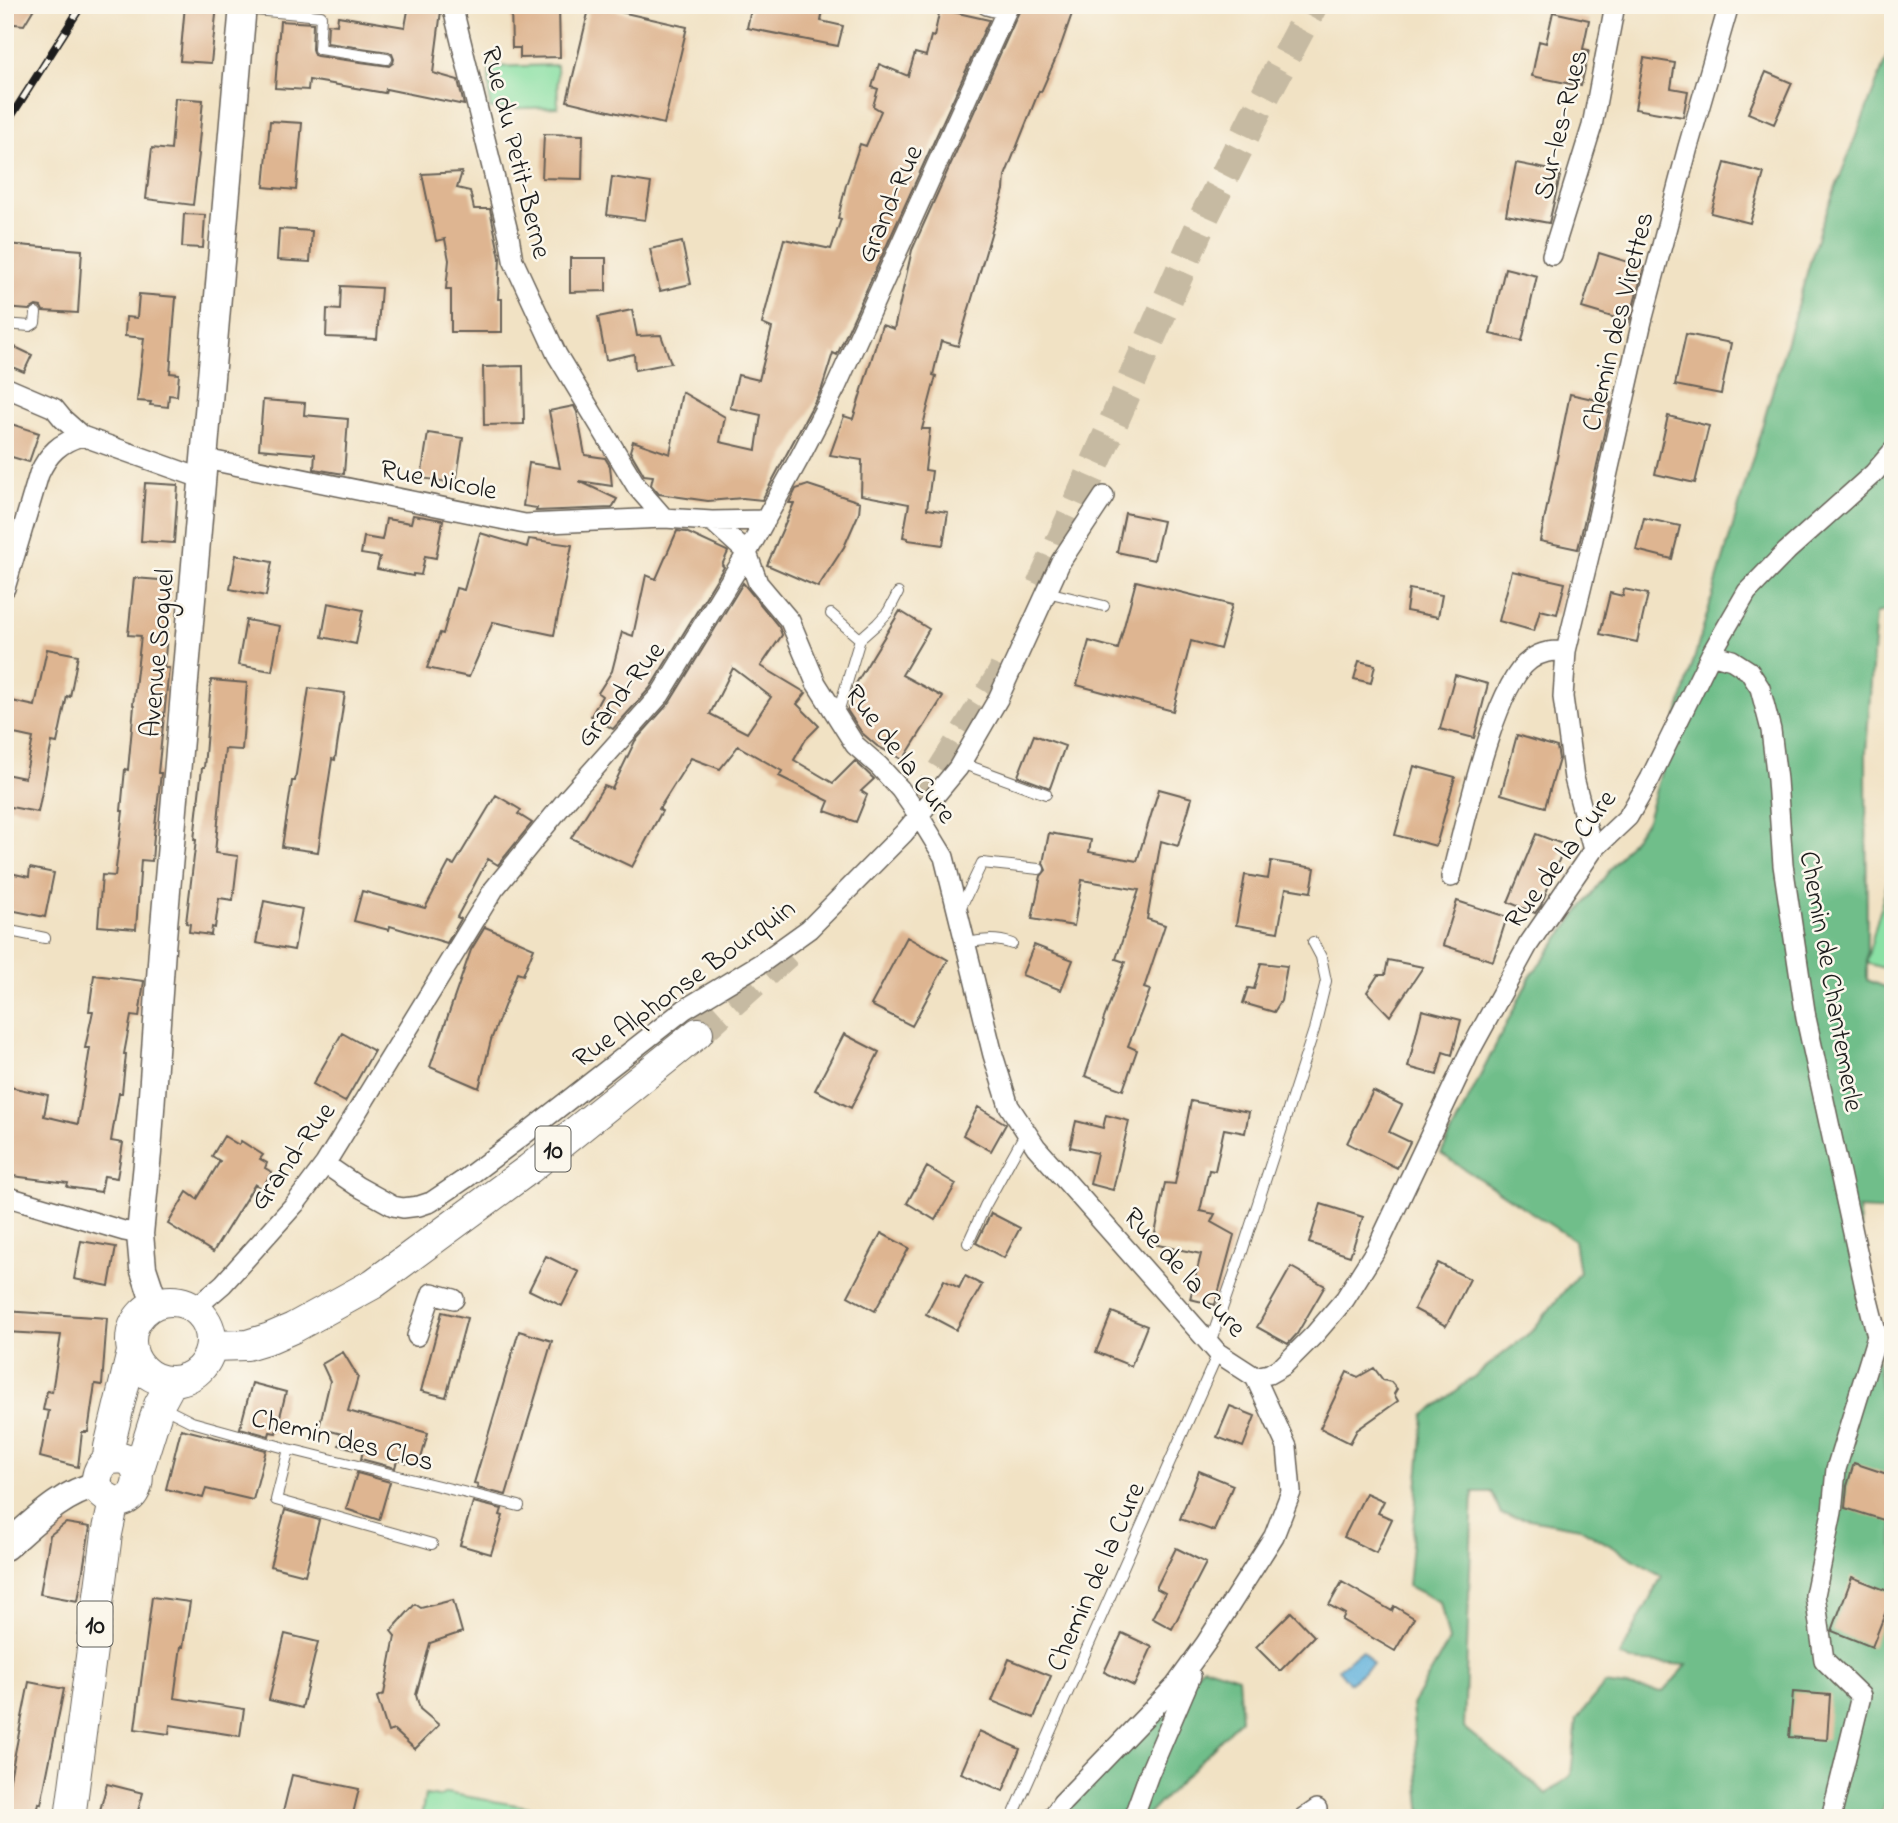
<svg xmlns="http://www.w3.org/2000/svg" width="1898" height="1823" viewBox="0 0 1898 1823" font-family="'Indie Flower',sans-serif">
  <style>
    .green { fill: #8ae0a4; stroke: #537e60; stroke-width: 2 }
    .forest { fill: #6fbe8a; stroke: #466d53; stroke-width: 2; fill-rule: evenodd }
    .water { fill: #60b1db; stroke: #3e667c; stroke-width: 2 }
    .building { fill: #deb591; fill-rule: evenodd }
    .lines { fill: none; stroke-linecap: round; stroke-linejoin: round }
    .primary-tunnel { stroke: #c6baa2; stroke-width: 30; stroke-dasharray: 30 15; stroke-linecap: butt }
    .lane-casing { stroke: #676157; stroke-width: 12 }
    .street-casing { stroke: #676157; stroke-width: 22 }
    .secondary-casing { stroke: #676157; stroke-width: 29 }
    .primary-casing { stroke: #676157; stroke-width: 32 }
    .lane { stroke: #fff; stroke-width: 10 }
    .street { stroke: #fff; stroke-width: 19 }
    .secondary { stroke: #fff; stroke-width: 26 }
    .primary { stroke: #fff; stroke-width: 30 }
    .rail-casing { stroke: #1c1c1c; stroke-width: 8 }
    .rail { stroke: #fbf7ec; stroke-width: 5; stroke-dasharray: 16; stroke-linecap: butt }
    .labels { text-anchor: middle; stroke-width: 5; stroke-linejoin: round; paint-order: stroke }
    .shield { fill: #fbf7ec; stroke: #5f5e5a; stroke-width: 2 }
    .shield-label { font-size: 26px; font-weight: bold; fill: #1c1c1c }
    .street-label { font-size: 28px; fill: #1c1c1c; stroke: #fbf7ec }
  </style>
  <rect width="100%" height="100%" fill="#fbf7ec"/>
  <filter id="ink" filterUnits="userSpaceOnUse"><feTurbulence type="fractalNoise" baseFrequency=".0143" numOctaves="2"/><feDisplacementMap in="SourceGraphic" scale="14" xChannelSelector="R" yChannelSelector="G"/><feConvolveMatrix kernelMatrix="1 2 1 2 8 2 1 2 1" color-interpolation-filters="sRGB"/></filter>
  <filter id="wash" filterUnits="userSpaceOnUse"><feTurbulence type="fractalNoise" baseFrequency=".00686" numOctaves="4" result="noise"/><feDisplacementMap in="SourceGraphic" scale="28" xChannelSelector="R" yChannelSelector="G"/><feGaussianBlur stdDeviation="1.57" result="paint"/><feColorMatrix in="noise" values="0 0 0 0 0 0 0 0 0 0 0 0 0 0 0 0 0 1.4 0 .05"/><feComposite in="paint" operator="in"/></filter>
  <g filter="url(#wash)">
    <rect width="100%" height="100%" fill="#f1e2c4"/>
    <path class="green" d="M557,65L558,107L490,109L489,67Z
      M1893,861V971L1866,963Z
      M446,1793L592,1818H421L425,1795L439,1797Z"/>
    <path class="forest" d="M1893,41V610L1876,613L1866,752L1867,980L1893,990V1211L1858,1209L1882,1396L1893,1409V1772L1880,1818H1422L1412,1705L1449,1641L1440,1602L1408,1586L1424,1416L1532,1331L1579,1273L1574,1240L1441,1154L1530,977L1647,820L1820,228ZM1473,1492H1492L1501,1514L1580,1528L1662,1576L1620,1656L1631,1661L1687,1665L1663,1692L1605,1684L1577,1719L1571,1775L1547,1794L1464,1728Z
      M1203,1666L1238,1677L1241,1719L1145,1818H1063L1066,1811Z"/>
    <path class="water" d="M1362,1650L1373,1664L1349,1683L1338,1669Z"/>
    <g id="blocks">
      <path class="building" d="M5,5H36L24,25L5,23Z
        M185,5H217L211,63L180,61Z
        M409,5H417L441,11L433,73L458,80L464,105L386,89L385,93L309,80L308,90L275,88L280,21L313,23L312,49L314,55L317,56L389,66L393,63L394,59L392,54L389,52L327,43L328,24L337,25L338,16L405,27Z
        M511,5H559L560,57L520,58V48H512Z
        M590,5L687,27L664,124L567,101Z
        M752,5H824L821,21L843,26L838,46L747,28Z
        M1022,5H1075L1059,51L1041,92L1039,91L1005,176L1004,190L958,346L941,341L933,375L936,376L922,429H930L925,470L932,471L927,509L948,512L943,545L908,540V538L903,537L909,504L861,495L862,460L830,455L844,416L853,419L882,325L894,329L912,250Z
        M940,9L989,20L837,355L833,353L822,388L762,500L743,498L708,501L659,494L651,485L653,476L644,475L630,451L633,441L670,454L682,392L725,417L720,442L756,450L761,415L730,408L738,375L759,380L772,328L762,324L784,239L831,249L841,219L838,218L846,185L860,144L866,146L881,111L873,106L878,89L872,87L879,64L908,76L915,53L926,56L931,36L934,37Z
        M1553,12L1589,20L1583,49L1589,50L1581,86L1532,76L1539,41L1546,43Z
        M1644,58L1675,63L1671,88L1688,91L1683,117L1635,109Z
        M1766,72L1792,83L1774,124L1748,113Z
        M175,98L203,100L198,153L199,154L193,205L146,199L152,148L171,150Z
        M270,121L302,123L296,190L264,187Z
        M544,134L583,135L582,179L542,178Z
        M1516,163L1561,172L1549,223L1506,215Z
        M1725,163L1764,173L1750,223L1711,213Z
        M462,172L457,188L470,191L474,209H490L500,258L498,299H502V332H451V289H446L449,260L445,239L436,241L422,174Z
        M612,177L651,183L645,220L607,215Z
        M184,214L205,215L203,248L182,247Z
        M279,229L312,231L310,262L277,260Z
        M682,242L691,284L660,291L650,249Z
        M5,244L82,250L78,313L43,311L41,307L36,306L29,310L5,308Z
        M1599,253L1644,267L1629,322L1582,308Z
        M570,258H606V291L570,292Z
        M1505,268L1537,276L1522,341L1490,334Z
        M341,286L381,288L377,339L326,337L327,309L340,310Z
        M139,294L176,297L170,373L179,374L177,396L169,395L168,407L150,405L151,402L137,401L144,338L125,336L126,317L137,318Z
        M632,310L637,336L661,335L671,363L635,370L634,354L606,360L598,317Z
        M1686,334L1731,343L1721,394L1675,385Z
        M15,347L32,355L24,372L7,365Z
        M523,366L524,424L484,425L483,367Z
        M1570,394L1611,403L1578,549L1540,541Z
        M263,400L305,403L304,415L348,419L344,474L314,469L315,454L259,449Z
        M574,406L577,412L585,455L605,458L610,466L612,486L579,481L617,499L612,508L536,511L537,508L523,506L529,463L560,468L549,411Z
        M1668,416L1709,426L1695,483L1655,474Z
        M5,422L39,433L29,462L5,455Z
        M428,433L463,438L456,483L421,478Z
        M145,483L178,485L174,543L141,541Z
        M808,485L860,502L859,513L844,547L818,587L767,565L794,503H789L796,489Z
        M1125,513L1163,521L1154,560L1117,552Z
        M413,515L443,520L436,558L425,556L421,575L413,574V576L377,569L380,557L361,554L364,537L382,540L386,519L411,523Z
        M1644,518L1680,526L1672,559L1636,550Z
        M677,531L686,532L727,551L728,552L722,565L724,567L650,688L613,729L591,716L602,696L598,693L612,671L622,632L633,636L646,575L656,579Z
        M480,533L527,547L529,539L572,545L554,635L493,622L469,677L427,668L440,633L443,634L456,588L464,590Z
        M236,555L272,562L266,596L230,589Z
        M1512,571L1565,583L1557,614L1540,610L1534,631L1499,621Z
        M134,578L172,581L164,668H169L158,773H161L154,835L152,861L141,860L136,929L98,926L102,875L115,876L123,811H121L125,769L128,770L134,706L133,705L141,636L128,635Z
        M1136,581L1232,605L1220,649L1191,641L1173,711L1077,685L1089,641L1118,649Z
        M743,583L779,627L782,635L761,666L806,693L797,704L819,726L806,739L794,760L833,783L855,761L874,779L861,791L867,795L856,822L825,811L829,801L779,776L782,771L738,746L739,745L720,769L691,758L659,809L662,811L632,867L571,838L604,786L612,789L635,741L670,702ZM733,668L771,697L747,733L710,714Z
        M1409,589L1442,595L1438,617L1406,611Z
        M1624,589L1648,594L1637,642L1600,634L1610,593L1623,596Z
        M328,603L363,610L356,644L322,637Z
        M900,611L929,629L902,675L943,697L903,760L877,746L862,733L847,710L857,693L852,690Z
        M246,620L280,626L272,671L238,665Z
        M47,649L78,655L70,697L67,696L57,743L52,742L38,812L5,806V774L25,778L33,738L5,732L12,701L35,706Z
        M1359,661L1375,665L1371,683L1354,679Z
        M1455,675L1488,684L1474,738L1440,729Z
        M211,680L247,683L242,750L225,749L215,853L238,856L233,900L219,898L215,928L212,927L211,935L189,932L190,924L186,923L196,840H194L202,768H204Z
        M309,688L345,693L335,760L332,759L318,852L282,847L292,781H295Z
        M1034,735L1065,746L1050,788L1018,776Z
        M1517,735L1557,747L1559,759L1545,807L1501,794Z
        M1414,766L1455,777L1436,846L1395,835Z
        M1159,789L1192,798L1178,846L1161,841L1147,919L1165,925L1144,988L1150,990L1128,1046L1137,1050L1123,1090L1085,1076L1104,1022L1103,1021L1125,962L1116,959L1139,890L1082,880L1074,926L1032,919L1041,876L1046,870L1043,863L1049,833L1091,840L1089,852L1137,861Z
        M496,795L521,810L518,814L532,823L498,865L488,859L457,917L461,919L447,943L390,926L389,930L354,921L362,891L425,908L449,863L454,865Z
        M1536,834L1565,845L1541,905L1535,913L1508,902Z
        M1271,861L1315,868L1311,892L1286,888L1278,932L1236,925L1245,875L1268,879Z
        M30,868L54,873L45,917L5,909V872L29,877Z
        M264,901L302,909L294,950L256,943Z
        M1457,901L1507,917L1493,961L1443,945Z
        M485,927L534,948L523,975L517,973L491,1040L479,1088L430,1067L471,950Z
        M907,937L948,960L912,1026L871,1005Z
        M1034,945L1073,960L1061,990L1022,975Z
        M1388,960L1423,967L1390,1016L1367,992L1378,975H1385Z
        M1261,963L1287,966L1281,1001L1274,1012L1243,1003L1248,988L1254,989Z
        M94,975L144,981L139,1017L131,1016L124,1054H126L122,1093H119L111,1141L123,1143L117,1178L104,1176L101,1192L67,1187L68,1183L5,1175V1086L48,1095L44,1116L78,1124L90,1048H85L93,1011H89Z
        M1422,1010L1461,1020L1452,1055L1443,1052L1437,1075L1408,1067Z
        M342,1033L374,1051L345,1102L313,1084Z
        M844,1034L879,1052L851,1108L815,1090Z
        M1373,1091L1402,1105L1389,1132L1410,1142L1397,1168L1347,1143Z
        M1191,1101L1249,1112L1245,1133L1224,1129L1215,1171L1209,1170L1200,1211L1215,1214L1211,1222L1234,1235L1215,1305L1190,1299L1201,1254L1153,1244L1165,1183L1175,1184Z
        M978,1107L1006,1124L991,1151L963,1135Z
        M1106,1115L1129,1121L1113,1190L1090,1184L1097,1153L1070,1147L1076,1121L1103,1128Z
        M224,1136L239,1145L241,1141L263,1155L260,1159L267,1163L265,1168L272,1172L262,1188L255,1184L213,1252L168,1224L187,1192L197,1199L220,1161L212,1156Z
        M927,1167L956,1184L935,1220L907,1203Z
        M1321,1204L1363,1217L1350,1256L1309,1243Z
        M991,1213L1020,1228L1004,1258L976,1243Z
        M881,1233L909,1248L875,1311L848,1296Z
        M81,1241L116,1247L109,1286L74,1279Z
        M546,1256L579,1272L562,1306L529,1290Z
        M1438,1263L1470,1279L1446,1326L1414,1309Z
        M1291,1267L1325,1286L1297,1334L1288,1344L1257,1327Z
        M965,1276L982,1285L956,1330L926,1314L944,1280L959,1288Z
        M5,1311L107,1318L102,1385L95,1384L88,1432H82L78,1467L40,1457L49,1411L43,1410L47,1391L52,1392L61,1335L5,1332Z
        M442,1312L467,1318L446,1397L421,1391Z
        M1112,1312L1147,1326L1131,1366L1096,1352Z
        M519,1331L552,1341L506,1495L477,1488L478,1484L474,1483Z
        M343,1352L358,1377L348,1411L428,1433L419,1466L397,1460L395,1468L361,1459L363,1451L339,1445L342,1434L319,1428L330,1381L322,1364Z
        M1374,1368L1383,1380L1391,1382L1397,1389L1394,1394L1398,1401L1357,1430L1350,1443L1320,1428L1347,1372L1358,1377Z
        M252,1383L286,1392L276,1433L270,1432L269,1436L240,1428Z
        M1230,1406L1255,1416L1243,1447L1217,1437Z
        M181,1429L266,1450L253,1500L206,1489L203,1498L166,1489Z
        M1854,1463L1893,1476V1523L1845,1508L1847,1486Z
        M1199,1471L1233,1485L1214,1531L1180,1519Z
        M357,1473L390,1482L379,1520L346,1509Z
        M1366,1493L1384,1501L1378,1513L1392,1519L1376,1553L1344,1537Z
        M473,1502L502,1509L500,1515L503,1516L491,1554L460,1545Z
        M285,1510L319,1520L305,1575L270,1566Z
        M66,1523L90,1527L78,1601L40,1594L50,1535Z
        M1176,1548L1206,1563L1172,1629L1152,1618L1165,1593L1156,1588Z
        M1852,1577L1893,1593L1872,1647L1832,1631Z
        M1342,1582L1392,1611L1394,1606L1414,1618L1395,1651L1342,1620L1345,1614L1329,1605Z
        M152,1597L190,1602L183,1647L181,1646L174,1698L244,1709L240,1736L170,1725L169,1734L135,1729Z
        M453,1600L462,1632L430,1643L416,1695L420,1709L439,1725L415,1749L394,1730L388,1732L377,1697L384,1694L395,1636L391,1631L415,1604L421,1608Z
        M1291,1612L1314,1636L1280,1671L1256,1647Z
        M1122,1633L1152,1647L1134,1686L1104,1672Z
        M285,1634L318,1642L302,1708L269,1700Z
        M1009,1659L1051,1676L1034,1718L992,1701Z
        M29,1682L64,1689L41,1804L39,1803L36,1818H5V1804Z
        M1793,1692L1830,1695L1827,1740L1789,1737Z
        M979,1731L1020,1749L1003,1791L961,1773Z
        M292,1775L359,1789L352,1818H309L283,1812Z
        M107,1784L143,1793L136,1818H98Z"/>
    </g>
  </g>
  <g filter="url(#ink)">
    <use href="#blocks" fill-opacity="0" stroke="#676157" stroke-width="2"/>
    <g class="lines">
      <path class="primary-tunnel" d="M1041,586L1205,215L1261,103L1313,5
        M918,809L1002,674L1008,660
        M698,1033L796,945"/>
      <defs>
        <path id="lane" d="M243,9L321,16L319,49L387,59
          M5,324L30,326L35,323L36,313
          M1047,592L1104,606
          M831,614L860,639
          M837,716L860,639L877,624L888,612L898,593
          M961,763L1046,794
          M959,911L982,863L1039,869
          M5,930L45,938
          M966,943C982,940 996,938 1012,944
          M968,1243L985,1206L1026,1132
          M1210,1343L1243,1249L1314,1030L1326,981L1321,957L1313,942
          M162,1407L192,1422L289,1449L519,1506
          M289,1449L276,1500L432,1544
          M1012,1818L1218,1353"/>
        <path id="street" d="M452,5L509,236L513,260L557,355L637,487L664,518L712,521L766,520
          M987,5L1006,10
          M1552,255L1592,126L1615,5
          M5,387L54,408L63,419L82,436L203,479
          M205,459L525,524L664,518
          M712,521L747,553L758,583L790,621L816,683L855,745L879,766L900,789L919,816L944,857L993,1055L1009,1106L1036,1147L1218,1353L1255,1377L1269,1374L1283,1366L1315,1334L1345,1299L1377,1248L1470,1051L1528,945L1593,850L1628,817L1650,779L1711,654L1747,592L1787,551L1874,473L1893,451
          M5,588L39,474C48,454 60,442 82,436
          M1711,654L1732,660L1749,671L1760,688L1771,730L1777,780L1783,865L1806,1018L1866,1292L1877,1336L1836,1469L1832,1512L1815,1595L1824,1660L1861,1696L1831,1818
          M1593,850L1574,778L1563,697L1566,651L1590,552L1642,321L1688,147L1729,5
          M1451,877C1464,830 1493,686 1530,660C1542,651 1551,651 1566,651
          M325,1164L357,1186L393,1206L403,1208L419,1206L431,1202L465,1179L525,1134L685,1009L763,962L809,929L904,833L958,768L998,699L1061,561L1104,496
          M5,1196L124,1231L140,1234
          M194,1309L223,1284L295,1204L325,1164L494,889L568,798L660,695L747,553L801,455L836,387L1009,5
          M417,1336L432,1293L454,1299
          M1052,1818L1062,1803L1175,1686L1206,1643L1274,1536L1291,1492L1287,1447L1255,1377
          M1133,1818L1149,1774L1191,1676
          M1304,1818L1317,1809"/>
        <path id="secondary" d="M155,1304L143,1268L140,1234L148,1153L162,949L243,5
          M5,1547C33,1523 61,1493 97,1485"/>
        <path id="primary" d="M131 1341a40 40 0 1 1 80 0a40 40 0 1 1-80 0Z
          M211,1346L247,1345L270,1338L293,1328L373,1284L529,1169L698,1033
          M108,1460C155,1447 140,1520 106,1497C91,1487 96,1469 108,1460L109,1447L132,1352
          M138,1472L159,1405L172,1381
          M70,1818L107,1534L114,1501"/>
      </defs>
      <use href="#lane" class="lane-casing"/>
      <use href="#street" class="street-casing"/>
      <use href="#secondary" class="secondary-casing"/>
      <use href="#primary" class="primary-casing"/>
      <use href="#lane" class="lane"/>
      <use href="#street" class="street"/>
      <use href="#secondary" class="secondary"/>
      <use href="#primary" class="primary"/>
      <defs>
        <path id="rail" d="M5,126L82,5"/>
      </defs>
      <use href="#rail" class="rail-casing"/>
      <use href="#rail" class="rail"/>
    </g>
  </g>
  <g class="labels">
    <g class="shield">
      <rect x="535.5" y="1126.5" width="35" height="45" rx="5"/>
      <rect x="77.5" y="1601.5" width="35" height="45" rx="5"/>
    </g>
    <g class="shield-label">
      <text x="553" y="1158">10</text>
      <text x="95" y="1633">10</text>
    </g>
    <g class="street-label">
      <text transform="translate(1559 124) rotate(-76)" y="10">Sur-les-Rues</text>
      <text transform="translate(518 152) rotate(76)" y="10">Rue du Petit-Berne</text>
      <text transform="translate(888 203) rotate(-66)" y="10">Grand-Rue</text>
      <text transform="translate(1616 321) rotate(-76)" y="10">Chemin des Virettes</text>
      <text transform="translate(439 478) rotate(11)" y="10">Rue Nicole</text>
      <text transform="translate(156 653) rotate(-85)" y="10">Avenue Soguel</text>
      <text transform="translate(619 693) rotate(-52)" y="10">Grand-Rue</text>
      <text transform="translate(902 753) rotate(53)" y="10">Rue de la Cure</text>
      <text transform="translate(1559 858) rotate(-53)" y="10">Rue de la Cure</text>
      <text transform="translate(1833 981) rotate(80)" y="10">Chemin de Chantemerle</text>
      <text transform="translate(683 982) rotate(-36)" y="10">Rue Alphonse Bourquin</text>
      <text transform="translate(291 1155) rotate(-54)" y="10">Grand-Rue</text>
      <text transform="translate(1186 1271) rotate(47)" y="10">Rue de la Cure</text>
      <text transform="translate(343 1438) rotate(14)" y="10">Chemin des Clos</text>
      <text transform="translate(1094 1576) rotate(-66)" y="10">Chemin de la Cure</text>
    </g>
  </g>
  <rect width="1898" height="1823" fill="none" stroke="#fbf7ec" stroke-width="28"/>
</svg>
